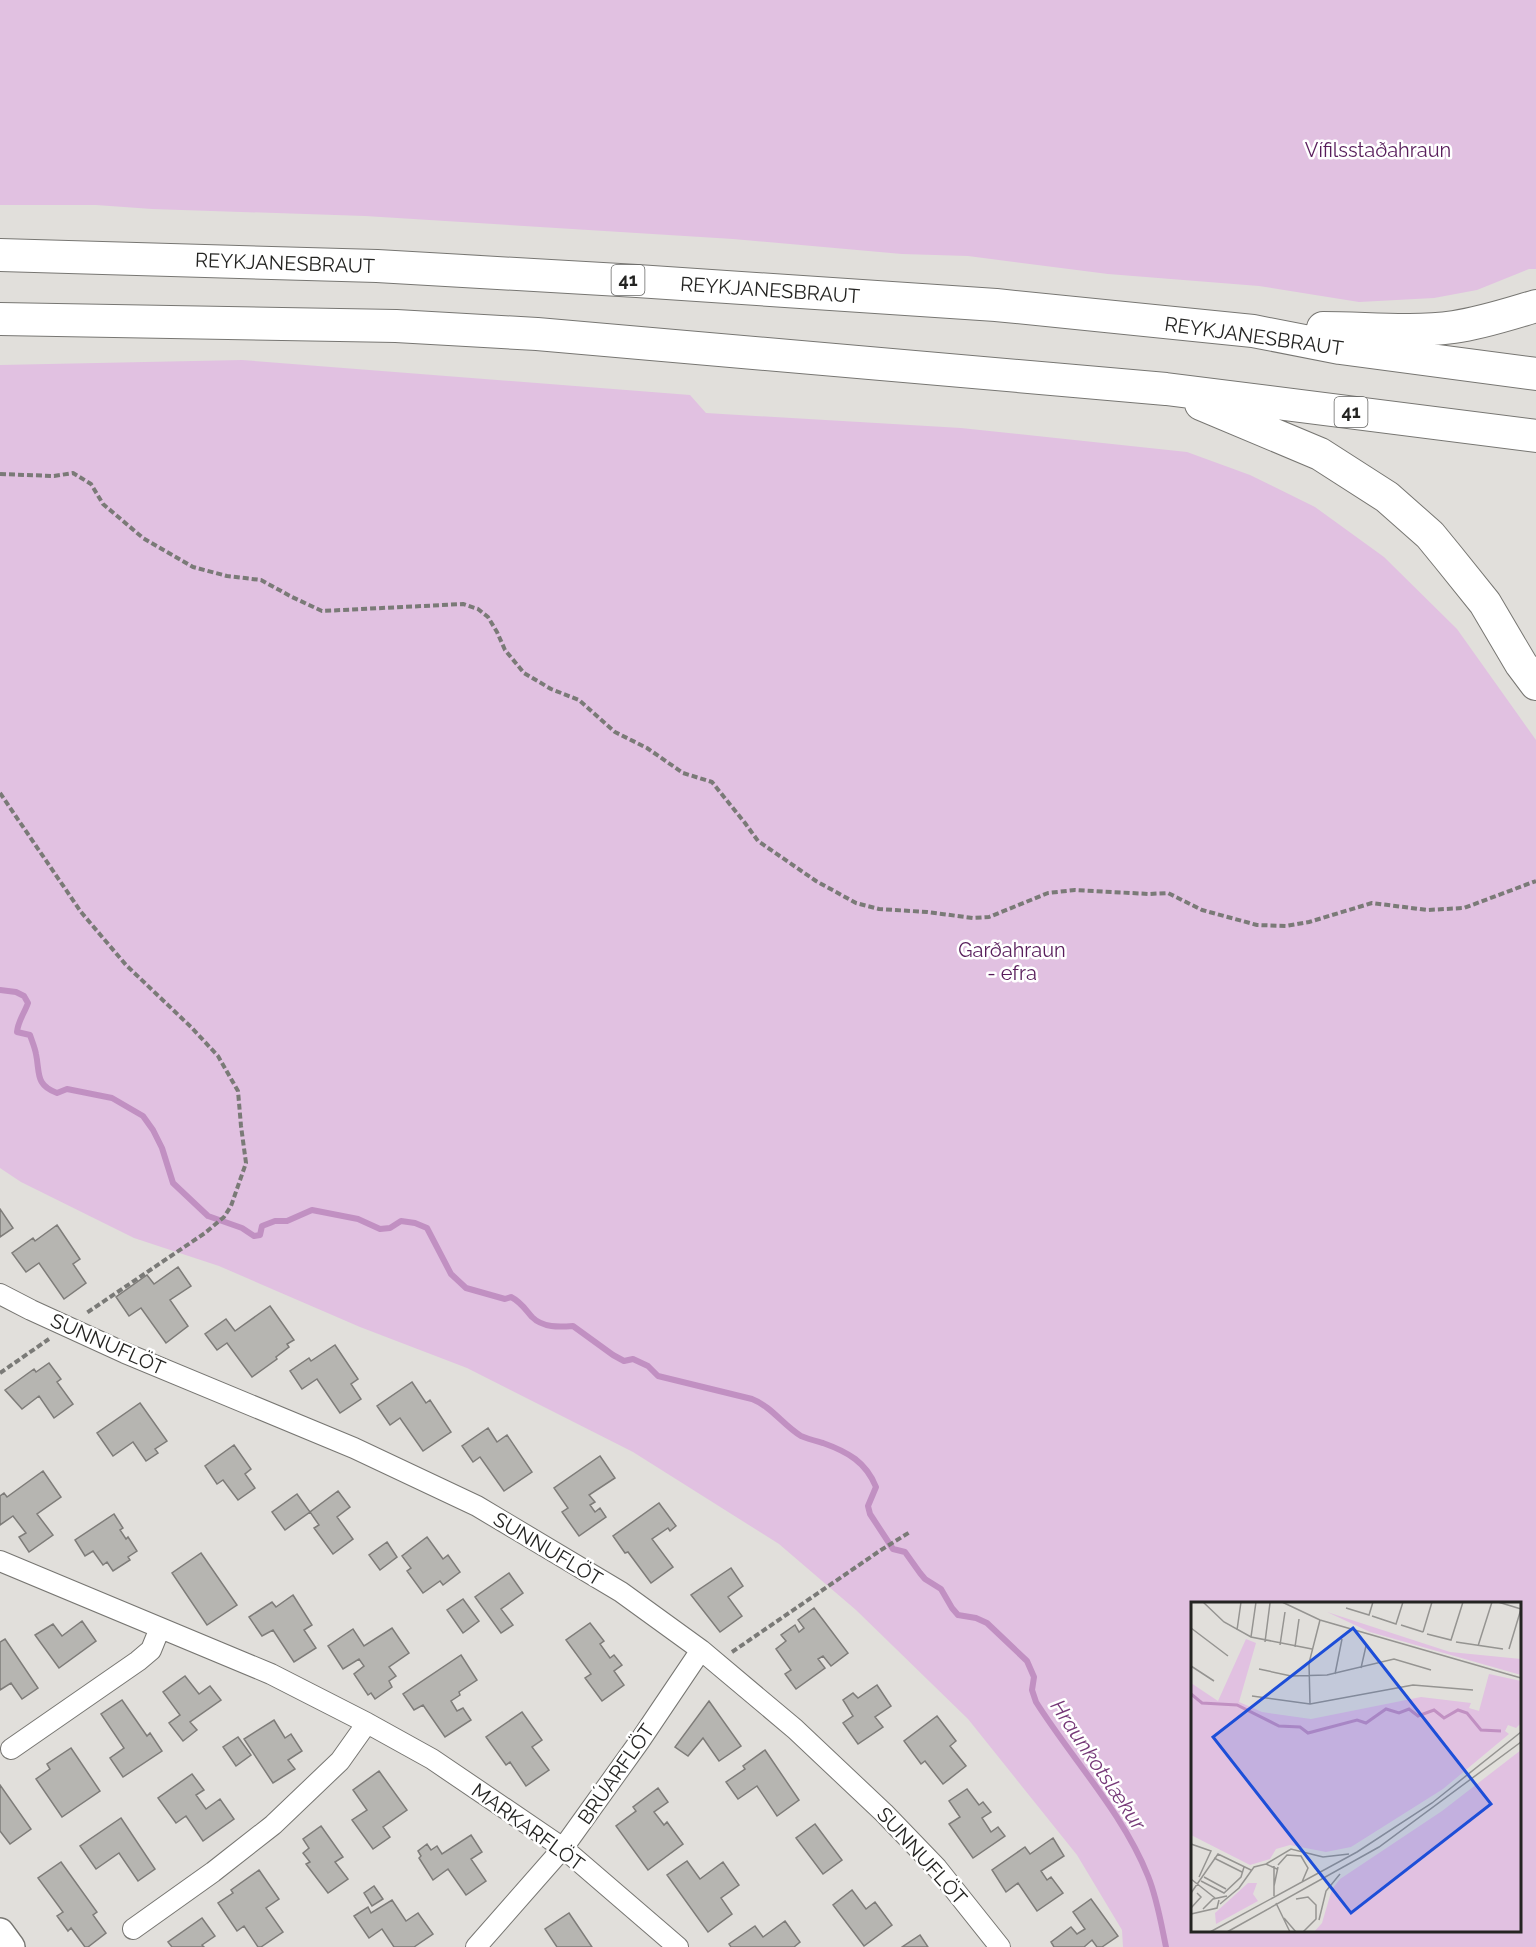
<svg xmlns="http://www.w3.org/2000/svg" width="1536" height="1947" viewBox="0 0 1536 1947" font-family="Raleway,sans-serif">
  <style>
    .green { fill: #e1c1e1; fill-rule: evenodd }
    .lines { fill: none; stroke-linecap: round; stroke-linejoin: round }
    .stream { stroke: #c190c2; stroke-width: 6 }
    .building { fill: #b6b5b1; stroke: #7e7c79; stroke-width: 1.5 }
    .minor-casing { stroke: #777672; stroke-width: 22 }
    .secondary-casing { stroke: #777672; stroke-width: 30 }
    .trunk-casing { stroke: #777672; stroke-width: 34 }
    .path { stroke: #7a7a77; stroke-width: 4; stroke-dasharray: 6 3; stroke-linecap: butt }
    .minor { stroke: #fff; stroke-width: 20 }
    .secondary { stroke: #fff; stroke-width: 27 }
    .trunk { stroke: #fff; stroke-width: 32 }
    .labels { text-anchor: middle; stroke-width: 5; stroke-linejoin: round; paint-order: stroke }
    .shield { fill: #fff; stroke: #666664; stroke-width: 1.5 }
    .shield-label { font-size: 18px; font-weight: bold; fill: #242422 }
    .park-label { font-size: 20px; fill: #581d5b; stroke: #fff }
    .street-label { font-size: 20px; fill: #242422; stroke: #fff }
    .water-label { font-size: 21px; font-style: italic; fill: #763978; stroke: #fff }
    .inset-river { fill: none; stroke: #c190c2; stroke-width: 3 }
    .inset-road { fill: none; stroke: #959491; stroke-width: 1.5 }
    .view { fill: #1d4ed8; fill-opacity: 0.15; stroke: #1d4ed8; stroke-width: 3 }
    .inset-edge { fill: none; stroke: #242422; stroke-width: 3 }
  </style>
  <rect width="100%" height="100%" fill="#e1dfdb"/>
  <path class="green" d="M0,0H1536V269H1529L1477,290L1434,298L1359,302L1259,286L1108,274L968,256L902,254L733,239L365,216L152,209L96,205H0Z
    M242,360L690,395L706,413L961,428L1187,452L1250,475L1315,507L1384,557L1457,629L1536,740V1947H1123L1122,1930L1077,1855L968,1719L856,1610L779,1544L633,1452L467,1368L360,1327L219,1266L134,1238L21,1182L0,1168V365ZM1192,1604H1520V1930H1192Z"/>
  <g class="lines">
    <path class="stream" d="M0,990L16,992L24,996L28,1003C24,1014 18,1021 17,1032L30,1035C32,1041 35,1048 36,1054C40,1073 35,1085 57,1093L67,1089L112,1098L143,1116L153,1130L162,1148L173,1183L208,1216L242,1228L254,1236L260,1235L262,1226L275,1221H287L312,1210L358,1219L380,1229L390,1228L401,1221L415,1223L427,1228L451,1274L466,1288L505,1299L511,1297C521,1302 525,1309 532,1317C543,1328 559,1327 573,1326L613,1355L624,1361L633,1359L648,1366L658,1376L752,1399C772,1407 783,1425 801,1436C808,1439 816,1441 823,1443C848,1452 866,1462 876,1487L868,1506L870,1514L893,1549L905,1552L920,1573L925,1579L941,1589L952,1608L958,1615L976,1618L987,1623L1027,1661L1034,1677L1032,1690L1036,1702C1072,1759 1123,1813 1148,1876C1157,1898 1161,1923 1166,1947"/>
  </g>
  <path class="building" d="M0,1209L13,1228L0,1237Z
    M57,1225L80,1259L73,1264L86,1283L64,1299L39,1263L26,1272L12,1253L33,1238L35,1241Z
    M178,1267L191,1286L170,1300L188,1326L166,1343L141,1308L129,1316L116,1297L147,1275L154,1284Z
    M270,1306L294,1340L287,1344L289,1347L276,1357L277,1359L252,1377L227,1343L217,1350L205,1334L226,1319L235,1331Z
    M335,1345L358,1379L351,1384L361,1399L340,1413L317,1379L302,1389L290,1371L309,1358L311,1361Z
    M49,1363L61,1379L57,1382L73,1404L54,1418L39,1396L22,1409L5,1390L34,1369L36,1372Z
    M412,1382L426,1403L430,1400L451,1432L423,1451L400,1418L390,1425L377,1406Z
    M140,1403L167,1441L155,1449L158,1453L146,1461L133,1442L113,1456L97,1433Z
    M488,1428L497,1442L507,1435L532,1472L504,1491L480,1457L473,1462L462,1446Z
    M234,1445L251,1469L245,1474L255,1488L238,1500L223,1480L217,1484L205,1466Z
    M600,1456L615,1478L589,1495L595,1502L590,1505L595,1512L600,1508L606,1517L579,1536L562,1512L568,1508L554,1488Z
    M43,1471L61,1497L37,1514L53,1535L29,1552L19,1537L26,1533L13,1516L0,1525V1496L4,1493L7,1497Z
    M338,1491L350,1507L337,1517L353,1539L333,1554L314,1528L319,1525L310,1512Z
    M297,1494L310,1512L285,1530L272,1512Z
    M659,1503L676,1526L670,1531L668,1528L652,1539L673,1567L651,1583L628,1552L625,1553L613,1536Z
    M114,1514L123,1528L120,1530L126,1539L128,1537L137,1551L128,1557L130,1560L113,1571L107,1562L103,1565L93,1551L85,1556L75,1540Z
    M427,1537L443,1559L448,1555L460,1572L443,1585L440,1581L423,1593L407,1571L411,1568L402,1556Z
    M387,1542L397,1557L380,1570L369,1555Z
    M201,1553L237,1605L207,1625L172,1573Z
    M731,1568L743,1586L728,1597L742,1616L720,1632L691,1595Z
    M509,1573L523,1593L501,1609L513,1625L501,1633L475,1597Z
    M293,1595L312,1625L304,1630L316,1648L294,1662L273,1630L262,1636L249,1617L272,1602L276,1607Z
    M463,1599L479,1621L463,1633L447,1610Z
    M814,1608L848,1653L831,1666L823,1656L818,1659L825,1668L796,1689L785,1674L791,1670L776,1649L786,1641L781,1635L795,1625L799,1632L804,1628L798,1620Z
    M82,1621L96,1641L59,1668L35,1635L53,1624L62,1636Z
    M590,1623L604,1641L600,1644L610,1658L614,1655L622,1665L614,1671L624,1685L602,1701L585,1678L591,1674L566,1640Z
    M392,1628L409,1653L389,1667L396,1676L389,1681L392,1687L375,1699L371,1693L368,1695L354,1674L364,1666L359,1659L343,1669L328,1646L353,1629L364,1646Z
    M5,1639L38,1688L22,1699L11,1683L0,1690V1642Z
    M461,1655L477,1680L459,1692L460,1695L451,1701L457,1711L463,1708L471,1720L445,1737L423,1705L414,1710L403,1694Z
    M185,1676L199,1694L210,1686L221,1700L190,1722L197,1730L183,1741L169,1723L180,1715L163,1692Z
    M877,1685L891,1706L875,1717L883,1727L858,1744L843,1723L853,1716L843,1700L853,1693L858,1698Z
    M122,1700L147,1736L150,1733L162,1751L123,1777L110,1758L124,1748L101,1714Z
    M709,1701L741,1746L719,1761L703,1738L688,1756L675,1747Z
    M522,1712L542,1740L532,1747L549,1770L526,1786L510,1762L506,1765L486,1737Z
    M937,1716L956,1741L950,1746L966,1766L943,1784L925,1761L921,1764L904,1741Z
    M274,1720L285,1738L291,1734L302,1751L288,1760L295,1769L273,1783L244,1739Z
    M238,1737L251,1755L236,1766L223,1747Z
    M71,1748L100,1791L62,1817L36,1779L50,1769L47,1764Z
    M765,1750L799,1800L777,1816L757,1786L738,1799L726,1782L745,1769L743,1766Z
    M379,1771L407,1810L383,1827L390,1837L373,1849L352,1820L367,1810L353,1790Z
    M192,1774L204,1790L196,1795L206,1809L220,1799L234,1819L203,1841L186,1816L176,1823L158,1798Z
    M0,1785L31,1829L10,1844L0,1831Z
    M658,1788L668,1802L654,1812L664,1825L667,1822L683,1844L648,1870L616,1826L636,1811L633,1807Z
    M967,1789L979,1805L983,1802L991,1812L982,1818L991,1832L998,1827L1005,1836L973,1858L949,1824L960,1817L949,1801Z
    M121,1818L155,1869L138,1881L119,1853L96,1869L80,1846Z
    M815,1824L842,1860L823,1874L796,1838Z
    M321,1826L343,1857L335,1862L348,1879L328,1893L306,1864L310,1862L303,1853L309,1848L303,1839Z
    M471,1835L482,1852L471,1859L486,1881L466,1895L448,1869L433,1880L419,1858L421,1856L418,1851L427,1844L431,1850L437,1846L442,1854Z
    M1053,1838L1064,1856L1041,1871L1047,1880L1051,1877L1063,1893L1037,1911L1018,1883L1006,1892L992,1870L1025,1847L1030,1854Z
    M687,1861L700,1879L723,1862L739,1885L721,1898L732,1914L708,1932L667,1875Z
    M61,1862L97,1912L93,1915L106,1933L88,1947H85L71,1928L68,1931L57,1916L63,1912L38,1878Z
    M259,1870L279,1899L266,1908L283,1932L261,1947H258L244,1926L237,1931L218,1903L233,1893L231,1890Z
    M374,1886L383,1899L372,1906L364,1893Z
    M852,1890L866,1909L875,1902L892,1925L864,1946L833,1905Z
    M1091,1899L1118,1936L1102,1947H1097L1092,1940L1084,1947H1054L1051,1942L1071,1927L1077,1934L1085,1929L1073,1912Z
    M392,1900L406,1921L418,1913L433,1934L414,1947H394L382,1929L369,1938L354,1916L368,1907L371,1913Z
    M569,1913L592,1947H557L545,1929Z
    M202,1918L215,1936L202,1945L204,1947H172L168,1942Z
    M785,1921L800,1942L794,1947H731L729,1944L755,1926L763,1937Z
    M920,1935L928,1947H902Z"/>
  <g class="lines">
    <defs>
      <path id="minor" d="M0,1294L31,1310L125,1353L354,1448L477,1506L621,1592L701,1650L795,1729L884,1813L937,1868L1000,1947
        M0,1561L271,1674L367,1723L432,1759L563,1848L678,1947
        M11,1749L138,1661L151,1650L160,1628
        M133,1929L213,1872L273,1825L340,1761L367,1723
        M476,1947L563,1848L639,1742L701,1650"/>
      <path id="secondary" d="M0,1932L11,1947"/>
      <path id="trunk" d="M0,255L377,266L637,281L996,305L1253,331L1340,348L1536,374
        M0,319L396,326L537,334L1166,389L1536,436
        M1323,328C1367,328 1411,333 1454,327C1482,323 1509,314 1536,306
        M1201,404L1320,454L1387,497L1430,535L1448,557L1485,603L1521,664L1536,684"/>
    </defs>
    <use href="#minor" class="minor-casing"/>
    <use href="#secondary" class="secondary-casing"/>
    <use href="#trunk" class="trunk-casing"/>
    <path class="path" d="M0,474L54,476L73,473L91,484L103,504L143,538L193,567L227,576L261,580L292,597L322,611L463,604L478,609L488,617L497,632L505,650L524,673L551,689L579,700L615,732L647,748L683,773L712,782L745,823L758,841L816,881L856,903L879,909L927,912L973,918L989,917L1048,893L1075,890L1149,894L1168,893L1202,910L1257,925L1286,926L1309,922L1372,903L1427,910L1464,908L1536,881
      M0,793L81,912L126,965L191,1027L218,1056L238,1091L241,1126L246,1163L231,1206L224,1217L205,1233L85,1314
      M0,1373L49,1339
      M732,1652L881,1550L910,1532"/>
    <use href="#minor" class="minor"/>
    <use href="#secondary" class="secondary"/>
    <use href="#trunk" class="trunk"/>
  </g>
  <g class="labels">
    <g class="shield">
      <rect x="611.5" y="265" width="33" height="30" rx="4.5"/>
      <rect x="1334.5" y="397" width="33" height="30" rx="4.5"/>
    </g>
    <g class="shield-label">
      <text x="628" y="286">41</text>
      <text x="1351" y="418">41</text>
    </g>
    <g class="park-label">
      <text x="1378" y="157">Vífilsstaðahraun</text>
      <text x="1012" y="957">Garðahraun<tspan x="1012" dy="23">- efra</tspan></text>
    </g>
    <g class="street-label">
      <text transform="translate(285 263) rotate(2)" y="7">REYKJANESBRAUT</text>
      <text transform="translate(770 290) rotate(4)" y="7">REYKJANESBRAUT</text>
      <text transform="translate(1254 336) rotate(8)" y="7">REYKJANESBRAUT</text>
      <text transform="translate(108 1344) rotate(24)" y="7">SUNNUFLÖT</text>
      <text transform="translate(548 1549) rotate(31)" y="7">SUNNUFLÖT</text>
      <text transform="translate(616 1774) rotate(-55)" y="7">BRÚARFLÖT</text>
      <text transform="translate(528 1827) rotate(36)" y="7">MARKARFLÖT</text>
      <text transform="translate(922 1856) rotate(48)" y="7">SUNNUFLÖT</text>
    </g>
    <g class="water-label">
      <text transform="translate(1098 1765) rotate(56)" y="7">Hraunkotslækur</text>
    </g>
  </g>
  <g transform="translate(1191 1602)">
    <rect width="330" height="330" fill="#e1dfdb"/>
    <path d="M136,10L259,50L330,57V73L179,30ZM55,37L65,41L48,100L71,110L120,117L230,95L280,101L278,106L288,109L298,72L330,79V121L325,126L317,123L314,129L318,132L252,187L160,245L135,250L99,243L85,247L79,257L59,263L0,233V81L27,99ZM330,148V330H123L131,321L141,287L149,277L251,209ZM57,281H66L62,292L67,299L25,322L24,311Z" fill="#e1c1e1"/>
    <path class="inset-river" d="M0,92L11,101L46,103L88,124L109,125L117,131L166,118L175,121L195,107L208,111L218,107L227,114L243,108L253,116L267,108L276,111L290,128L310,129"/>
    <path class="inset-road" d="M12,0L33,20L60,35L121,47M91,0L129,18L330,76M307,0L330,7M155,6L178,13L182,0M181,14L205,22L212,0M210,23L232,30M0,26L37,54M46,28L50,0M232,30L241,0M236,32L260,38L272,0M60,35L65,0M74,40L79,1M265,40L312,47M89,43L94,10M287,44L301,0M104,45L108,17M318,47L330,7M0,64L23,79M170,66L175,44M68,67L100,74L136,73L203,57L240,68M144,72L151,37M61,94L119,102L222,83L282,88M119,102L118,61L129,18M0,242L20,249L8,275M23,256L51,270M75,262L100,247L132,255L158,252M87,263L96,253L110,254L117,266L111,280M83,264V294M13,275L35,287M0,277L24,296M10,279L33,291L50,275L53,265M83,284L87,265M0,291L27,252L60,268M105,297L117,295L125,303V317L112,330M85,301L99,330M29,302L48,286L63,265L75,262L86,267M0,306L10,295L6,291M12,307L22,297L36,294M0,312L26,306L28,298M93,316L105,330M128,318L135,289L149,272M19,330L166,250L241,201L330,130M36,330L188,245L330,140"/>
    <path class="view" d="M162,26L300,202L160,311L22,135Z"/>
    <rect width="330" height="330" class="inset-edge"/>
  </g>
</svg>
